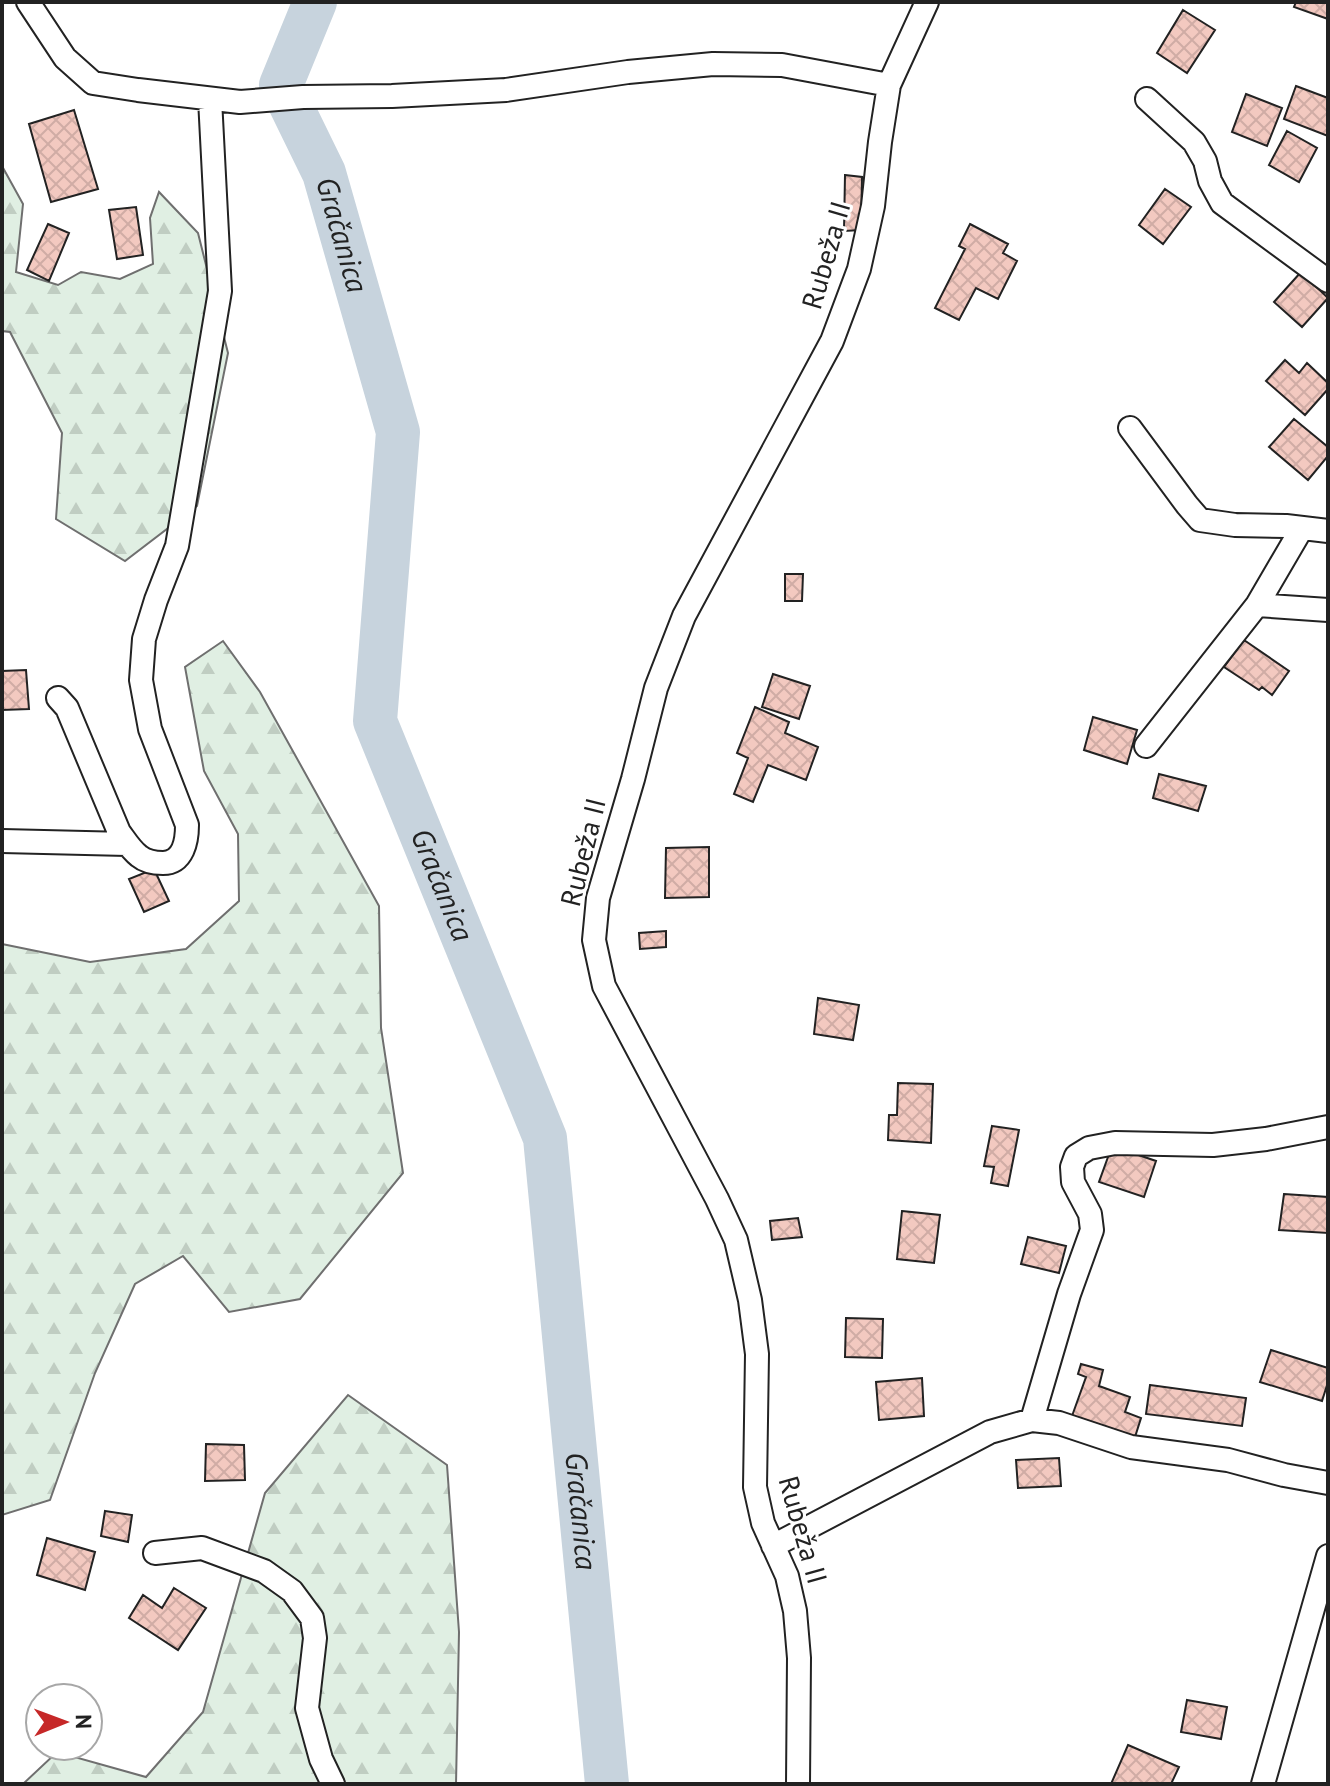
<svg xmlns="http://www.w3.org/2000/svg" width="1330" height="1786" viewBox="0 0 1330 1786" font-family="'PT Sans',sans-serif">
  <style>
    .forest { fill: url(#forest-firs); stroke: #6f6f6f; stroke-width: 2 }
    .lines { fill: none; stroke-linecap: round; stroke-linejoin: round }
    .river { stroke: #c7d3dd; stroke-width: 44 }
    .building { fill: url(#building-cross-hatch); stroke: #222; stroke-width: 2 }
    .minor-casing { stroke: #222; stroke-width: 26 }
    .minor { stroke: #fff; stroke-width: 22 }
    .labels { text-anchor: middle; stroke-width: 6; stroke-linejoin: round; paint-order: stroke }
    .street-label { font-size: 28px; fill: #222; stroke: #fff }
    .water-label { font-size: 30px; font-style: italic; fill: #222; stroke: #fff }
  </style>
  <defs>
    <pattern id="forest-firs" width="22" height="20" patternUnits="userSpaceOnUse" patternTransform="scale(2)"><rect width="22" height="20" fill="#e0efe3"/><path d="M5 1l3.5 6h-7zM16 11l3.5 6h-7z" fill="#c0cdc2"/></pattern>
    <pattern id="building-cross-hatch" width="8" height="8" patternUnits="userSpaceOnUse" patternTransform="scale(2)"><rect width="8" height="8" fill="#f3c9c0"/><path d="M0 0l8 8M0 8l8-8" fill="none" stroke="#d0aca5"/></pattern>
  </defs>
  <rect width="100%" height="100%" fill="#fff"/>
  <path class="forest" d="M2,166L23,204L16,272L58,285L81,272L120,279L153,264L150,218L159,192L198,233L228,353L197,506L125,561L56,519L62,433L10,332L2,331Z
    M223,641L260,692L379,906L381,1028L403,1173L300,1299L229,1312L183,1256L135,1284L95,1373L50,1500L2,1515V944L90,962L186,949L239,901L238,834L204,771L185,667Z
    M348,1395L447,1465L459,1632L456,1784H23L57,1752L146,1777L203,1712L265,1493Z"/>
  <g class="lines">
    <path class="river" id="s1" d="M315,2L281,85L324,173L398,432L375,721L545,1138L607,1784"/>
  </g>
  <path class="building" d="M1296,2H1328V19L1294,7Z
    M1183,10L1215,30L1187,73L1157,53Z
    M1296,86L1328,98V136L1284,119Z
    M1246,94L1282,108L1267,146L1232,132Z
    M74,110L98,189L51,202L29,124Z
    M1287,131L1317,148L1299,182L1269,165Z
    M845,175L862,177L861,230L844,231Z
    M1165,189L1191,207L1163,244L1139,225Z
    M136,207L143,255L117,259L109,210Z
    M48,224L69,233L49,281L27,270Z
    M970,224L1008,244L1003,253L1017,261L998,299L976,288L959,320L935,308L965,249L959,246Z
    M1301,272L1328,298L1302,327L1274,302Z
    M1285,360L1299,373L1307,363L1328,383V389L1305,415L1266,381Z
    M1294,419L1328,447V456L1308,480L1269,447Z
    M785,574H803L802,601H785Z
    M1244,640L1289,671L1272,695L1262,687L1259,690L1224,667Z
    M26,670L29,709L2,710V671Z
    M773,674L810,686L799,719L762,707Z
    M755,707L789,722L785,733L818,747L806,780L768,765L753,802L734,794L748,758L737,753Z
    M1093,717L1137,730L1127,764L1084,750Z
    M1159,774L1206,786L1198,811L1153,798Z
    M709,847V897L665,898L666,848Z
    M154,869L169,901L144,912L129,879Z
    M666,931V947L640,949L639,933Z
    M818,998L859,1005L853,1040L814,1034Z
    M898,1083L933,1084L931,1143L888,1140L889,1115H897Z
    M992,1126L1019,1130L1008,1186L991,1183L994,1167L984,1166Z
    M1112,1146L1156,1161L1144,1197L1099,1182Z
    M1284,1194L1328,1197V1233L1279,1230Z
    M902,1211L940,1215L934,1263L897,1259Z
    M798,1218L802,1237L772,1240L770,1221Z
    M1028,1237L1066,1246L1059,1273L1021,1264Z
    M846,1318L883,1319L882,1358L845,1357Z
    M1271,1350L1328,1368V1382L1322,1401L1260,1382Z
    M1081,1364L1103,1370L1099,1386L1130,1397L1125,1412L1141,1418L1135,1437L1072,1416L1086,1377L1078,1374Z
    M922,1378L924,1416L879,1420L876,1382Z
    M1150,1385L1246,1398L1242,1426L1146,1414Z
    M206,1444L244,1445L245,1480L205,1481Z
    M1059,1458L1061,1486L1018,1488L1016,1460Z
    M105,1511L132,1515L128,1542L101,1536Z
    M47,1538L95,1552L85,1590L37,1575Z
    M174,1588L206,1608L178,1650L129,1618L143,1595L162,1608Z
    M1187,1700L1227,1707L1221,1739L1181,1732Z
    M1128,1745L1179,1767L1171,1784H1111Z"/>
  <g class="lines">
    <defs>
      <path id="minor" d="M28,2L65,58L93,83L138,90L240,102L303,97L392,96L506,90L628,72L713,64L782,65L889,85
        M1147,99L1194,142L1205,161L1210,181L1222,203L1328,281
        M1130,428L1187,505L1200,520L1235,525L1286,526L1328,531
        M1257,605L1302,528
        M58,698L67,708L119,832C125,840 131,850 139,856C145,861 155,863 163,863C183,863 187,841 187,825L150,729L141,680L144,639L156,600L177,546L220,291L210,99
        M1146,746L1257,605L1328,610
        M2,841L127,844
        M1032,1420L1069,1294L1092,1230L1090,1214L1073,1182L1072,1167L1076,1156L1089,1148L1115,1143L1213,1145L1266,1139L1328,1127
        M773,1546L990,1432L1032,1420L1059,1423L1131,1447L1228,1460L1284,1475L1328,1483
        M155,1553L202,1548L264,1571L292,1591L312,1618L315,1638L307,1708L321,1759L333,1784
        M798,1784L799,1658L795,1611L787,1576L763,1523L755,1487L757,1354L750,1300L736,1240L717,1199L604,986L594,940L598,898L633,779L656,688L684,616L832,341L859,269L873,206L880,142L889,85L927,2
        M1263,1784L1328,1556"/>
    </defs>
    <use href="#minor" class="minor-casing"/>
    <use href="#minor" class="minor"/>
  </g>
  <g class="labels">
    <g class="street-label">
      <text transform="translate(826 255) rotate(-74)" y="10">Rubeža II</text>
      <text transform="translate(583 852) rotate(-76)" y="10">Rubeža II</text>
      <text transform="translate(803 1530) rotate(74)" y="10">Rubeža II</text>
    </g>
    <g class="water-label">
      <text dy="10" stroke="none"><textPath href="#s1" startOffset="252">Gračanica</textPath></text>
      <text dy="10" stroke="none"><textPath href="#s1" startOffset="924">Gračanica</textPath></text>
      <text dy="10" stroke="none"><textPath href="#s1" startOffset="1572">Gračanica</textPath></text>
    </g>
  </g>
  <rect width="1330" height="1786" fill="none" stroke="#222222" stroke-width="8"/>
  <g transform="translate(64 1722) rotate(89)"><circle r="38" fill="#ffffff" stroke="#a7a7a7" stroke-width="2"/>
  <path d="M0-6L14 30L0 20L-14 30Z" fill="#c62828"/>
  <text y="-12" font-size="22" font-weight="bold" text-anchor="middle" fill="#222222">N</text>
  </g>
</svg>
